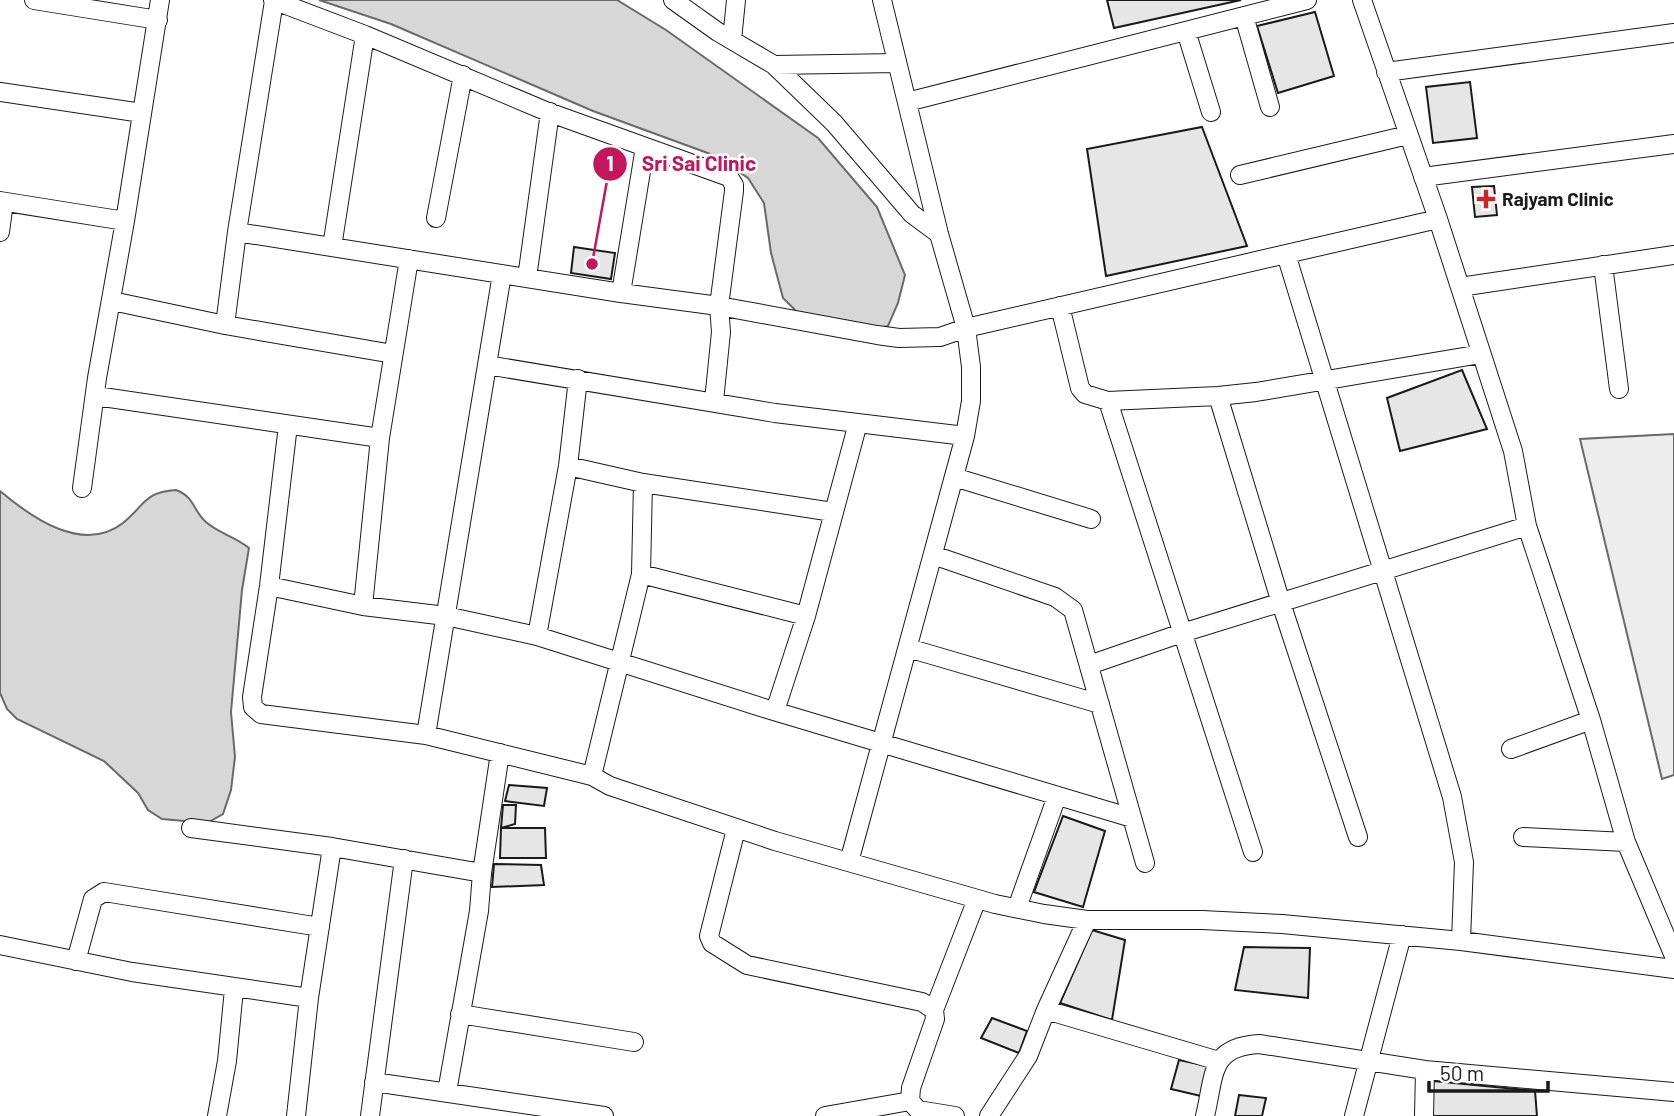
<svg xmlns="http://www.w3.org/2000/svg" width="1674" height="1116" viewBox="0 0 1674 1116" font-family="Barlow,sans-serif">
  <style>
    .built { fill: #ededed; stroke: #6a6a6a; stroke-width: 2 }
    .water { fill: #d7d7d7; stroke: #6a6a6a; stroke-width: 2 }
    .building { fill: #e6e6e6; stroke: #1a1a1a; stroke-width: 2 }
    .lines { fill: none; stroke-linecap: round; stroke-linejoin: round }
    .minor-casing { stroke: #1a1a1a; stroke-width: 20 }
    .minor { stroke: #fff; stroke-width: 18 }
    .poi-dot { fill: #c62828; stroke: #fff; stroke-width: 2.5 }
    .labels { text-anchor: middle; stroke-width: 5; stroke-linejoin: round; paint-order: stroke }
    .poi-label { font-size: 19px; font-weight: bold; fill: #1a1a1a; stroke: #fff; text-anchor: start }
    .leader { fill: none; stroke: #c2185b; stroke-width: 2.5 }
    .callout-dot { fill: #c2185b; stroke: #fff; stroke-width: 2.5 }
    .mark-label { font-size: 21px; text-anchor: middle; font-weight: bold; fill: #fff }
    .callout-label { font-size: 21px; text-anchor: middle; font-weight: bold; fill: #c2185b; stroke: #fff; stroke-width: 5; stroke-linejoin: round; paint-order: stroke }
  </style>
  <rect width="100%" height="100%" fill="#fff"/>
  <path class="built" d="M1674,434V775L1662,779L1580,439Z"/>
  <path class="water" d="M319,0H617L666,30L818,138L877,207L905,275L898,303L888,326L866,331L806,321L783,298L771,253L764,203L748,178L713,155L593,111L391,24Z
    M176,490C195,497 193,511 206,522C218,533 236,537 249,548L242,590L231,712L235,757L231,790L223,814L207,823L162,819L148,810L138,793L104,761L17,719L7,709L0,693V491C32,518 83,554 123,523C145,505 144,492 176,490Z"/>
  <path class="building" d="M1107,0H1241L1114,28Z
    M1315,12L1334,76L1278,93L1257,26Z
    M1470,82L1477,138L1433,143L1426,87Z
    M1202,127L1247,246L1106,276L1087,149Z
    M1494,186L1497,215L1475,217L1472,187Z
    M574,247L615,253L611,279L571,273Z
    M1462,370L1487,429L1400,451L1387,398Z
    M509,785L547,788L544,806L505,801Z
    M503,805H516L515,824L501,828Z
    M1063,816L1105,831L1083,907L1034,892Z
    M501,828H545L546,858H500Z
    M494,864L541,865L544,885L492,887Z
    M1092,930L1125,940L1112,1020L1060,1003Z
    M1244,947L1310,948L1308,998L1235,990Z
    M992,1018L1027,1031L1019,1053L981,1038Z
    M1179,1060L1208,1066L1201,1096L1171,1089Z
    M1433,1081L1535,1091L1537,1116H1432Z
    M1239,1095L1266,1098L1262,1116H1235Z"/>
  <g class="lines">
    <defs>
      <path id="minor" d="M34,0L158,20
        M273,0L365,35L548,112L729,177L734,185V191L719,306L721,332L714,401
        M673,0L718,32L774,65L834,123L912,214L939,234
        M1362,0L1438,219L1513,451L1527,526L1591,720L1626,842L1674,956
        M1244,16L1270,107
        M1186,31L1211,112
        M732,40L736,0
        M774,65L897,63
        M1386,72L1674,33
        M0,92L142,113
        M907,102L1307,0
        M1240,175L1408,135
        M1423,177L1674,144
        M0,201L125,221
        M436,218L463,75
        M0,232L4,202
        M237,232L621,293L719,306L877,335L899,338L940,337L966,328L1438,219
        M332,247L365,35
        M1286,254L1452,797L1464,862L1461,941
        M1603,265L1619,389
        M527,278L550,112
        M1460,287L1674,255
        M621,293L645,147
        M112,301L225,325L393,354
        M1060,306L1080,388L1085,394L1108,401L1218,396L1256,392L1481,354
        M225,325L237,232L274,1
        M487,365L775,413L965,436
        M96,396L380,438
        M1218,396L1281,603L1358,837
        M1108,401L1253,852
        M288,425L269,586L252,697L253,707L261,714L426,735L592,776L610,786L775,841L995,904L1044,914L1087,920H1202L1282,924L1461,941L1674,969
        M568,466L643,483L833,512
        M954,477L1091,519
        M82,488L97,378L125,221L160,0
        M933,555L1055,597L1073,610L1145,863
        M641,574L806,616
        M269,586L363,606L446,616L537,636L767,709L1132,818
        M363,606L380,438L409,259
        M537,636L568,466L578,379
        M908,648L1100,704
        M1089,665L1182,633L1527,526
        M775,711L806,616L858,423
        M426,735L502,274
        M1511,749L1591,720
        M592,776L641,574L643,483
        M191,828L332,847L482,873
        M736,829L709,936L712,943L747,965L922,1002L934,1010L935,1019L911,1088L910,1101L918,1110L955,1116
        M1523,837L1626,842
        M849,862L965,436L971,401V367L966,328L939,234L882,0
        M1017,908L1057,796
        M0,945L132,972L309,998
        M76,961L93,899L104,892L320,927
        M934,1010L977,899
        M1046,1010L1219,1061
        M460,1014L634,1042
        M374,1082L604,1116
        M447,1092L479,911L482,873L500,753
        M217,1116L227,1061L234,989
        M296,1116L309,998L332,847
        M370,1116L404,859
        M825,1116L910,1101
        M989,1116L1028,1056L1046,1010L1087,920
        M1205,1116C1215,1075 1209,1047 1259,1044L1425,1070L1674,1092
        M1354,1116L1402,935
        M1424,1116L1425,1070"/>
    </defs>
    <use href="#minor" class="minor-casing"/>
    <use href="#minor" class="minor"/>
  </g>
  <path class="poi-dot" d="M1482.5 188.5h7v7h7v7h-7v7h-7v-7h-7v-7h7z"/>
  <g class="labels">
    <g class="poi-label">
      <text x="1502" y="206">Rajyam Clinic</text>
    </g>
  </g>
  <path class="leader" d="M592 264L610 164"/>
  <g class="callout-dot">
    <circle cx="592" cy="264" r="7"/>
    <circle cx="610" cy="164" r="18"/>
  </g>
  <g class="mark-label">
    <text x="610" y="171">1</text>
  </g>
  <g class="callout-label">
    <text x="699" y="171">Sri Sai Clinic</text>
  </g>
  <path d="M1429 1081v10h119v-10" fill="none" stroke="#1a1a1a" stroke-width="3.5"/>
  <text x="1440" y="1081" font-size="21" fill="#1a1a1a" stroke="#ffffff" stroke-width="5" paint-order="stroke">50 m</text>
</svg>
